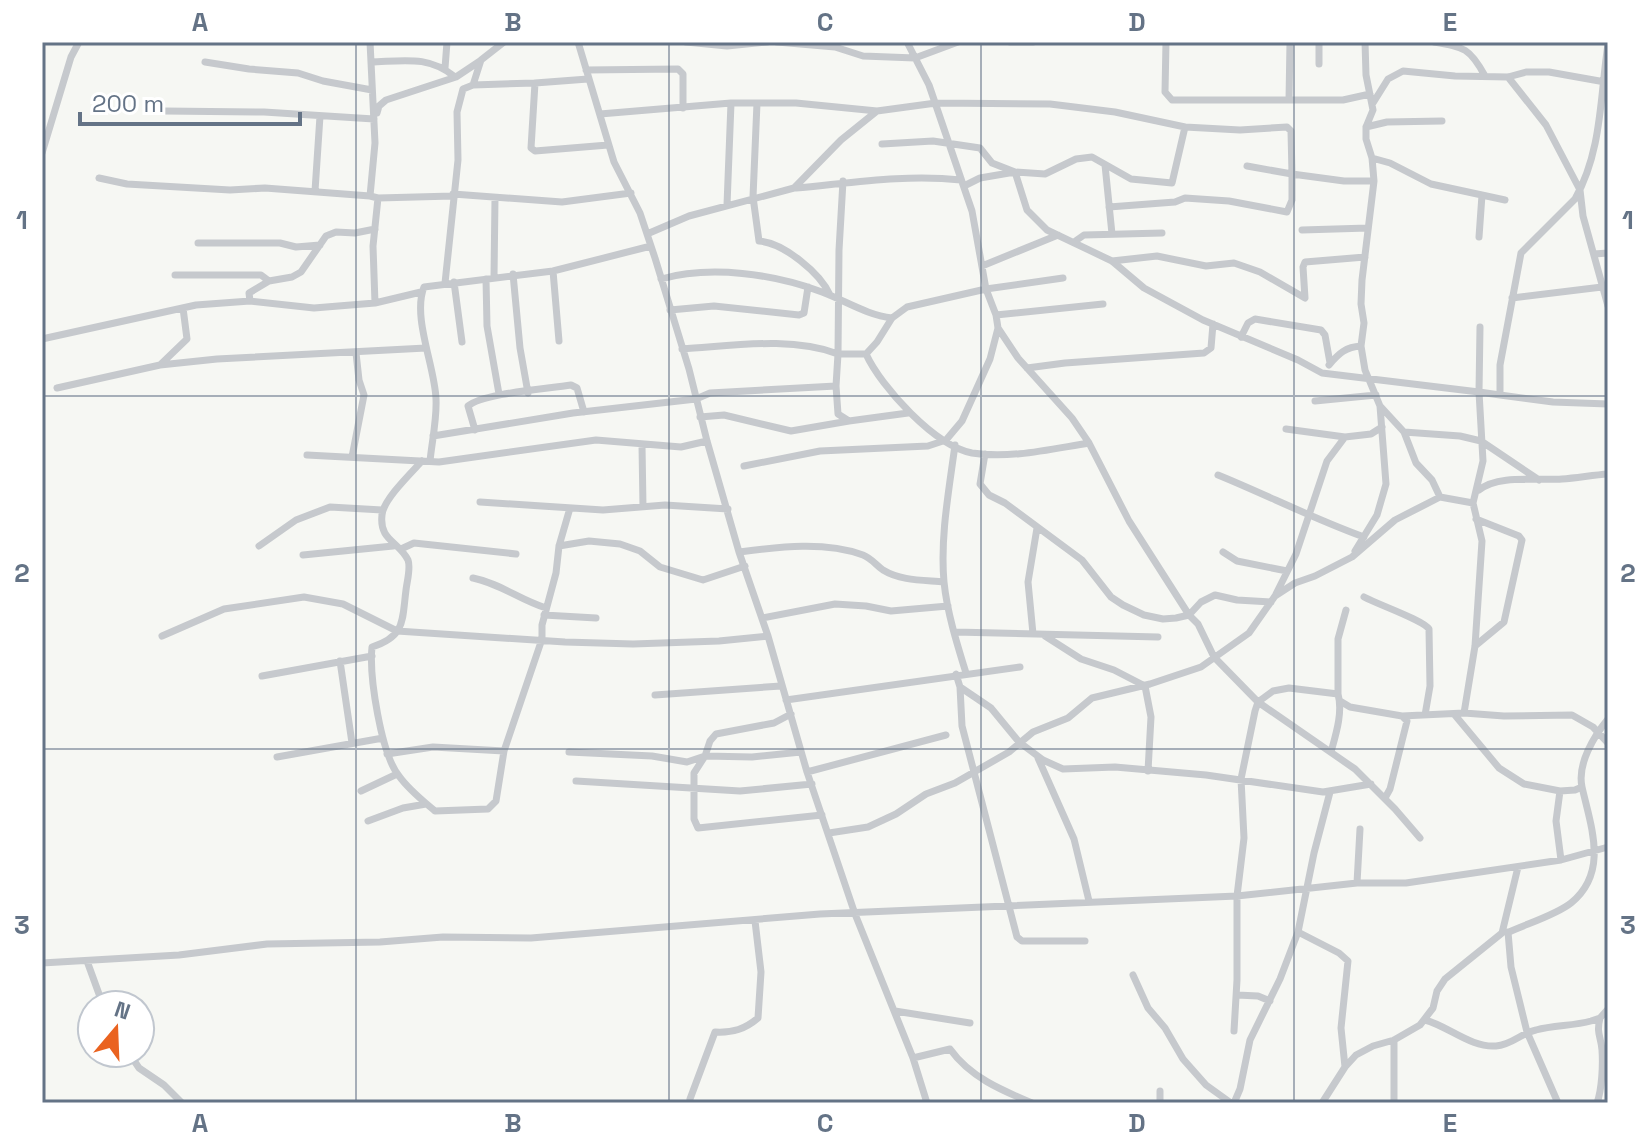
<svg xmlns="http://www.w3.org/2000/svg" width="1650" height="1145" viewBox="0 0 1650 1145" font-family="'Space Grotesk',sans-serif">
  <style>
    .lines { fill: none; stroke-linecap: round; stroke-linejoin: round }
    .minor { stroke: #c6c9cd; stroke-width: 7 }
    .grid { fill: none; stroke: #647386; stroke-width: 2; stroke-opacity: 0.55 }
    .neatline { fill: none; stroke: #647386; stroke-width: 3 }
    .grid-label { font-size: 26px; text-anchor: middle; font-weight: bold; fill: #647386 }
  </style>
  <rect width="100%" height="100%" fill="#f6f7f3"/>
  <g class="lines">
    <path class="minor" d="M370,42L375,143L370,196L378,198L453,196
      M578,42L614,162L640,213L655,258L689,369L707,441L739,552L768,636L807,772L855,914L913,1058L927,1103
      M686,42L727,46L767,42
      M777,42L835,47L863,56L915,58L958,42
      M1010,42H1033
      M1166,42L1165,92L1172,100H1343L1370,94
      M1319,42V64
      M1434,42C1464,47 1470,48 1485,76
      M205,62L249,69L298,73L323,81L372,90
      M371,62C403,61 429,55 455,77
      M445,68L447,42
      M586,70L678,69L683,74V108
      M1508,77L1546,125L1580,190L1583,216L1608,306
      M588,79L535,83L531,148L535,151L608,145
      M473,85L535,83
      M1289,100L1290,42
      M757,103L753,197L759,241C784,243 820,273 830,295
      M1373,103L1388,79L1403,71L1455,76L1508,77L1526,72H1549L1605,82
      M164,111L264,112L374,119
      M377,113L379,106L386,100L456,77L480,61
      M600,114L731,103H796L877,111
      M1366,127L1387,122L1442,121
      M882,144L933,141L980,148L992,163L1015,172L1045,174L1076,159L1092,157L1131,179L1172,183L1185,127
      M42,153L71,57L79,42
      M1372,158L1390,163L1431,184L1505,200
      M1105,165L1112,234
      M99,178L127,184L230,190L265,188L370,196
      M964,186L980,178L1015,172L1027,210L1047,230L1112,261L1144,288L1203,320L1298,360L1322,373L1479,392L1480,327
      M796,188C851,183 905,174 961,180
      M315,191L320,116
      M453,194L562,202L631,193
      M378,198L373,246L375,303L421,292
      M727,205L731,103
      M1109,207L1175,202L1185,198L1229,201L1287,212L1292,200V174L1344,181H1374
      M1302,230L1368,228
      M647,234L689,216L794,188L841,140L877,111L936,103L1050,104L1115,112L1185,127L1240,130L1287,127L1291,131L1292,174L1247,166
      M1479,237L1482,195
      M1074,242L1084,235L1162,233
      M198,243H280L296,247L320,245
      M1594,254L1608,253
      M1112,261L1157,256L1206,266L1234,263L1260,272L1305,298L1303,267L1305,262L1365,257
      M982,266L1058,235
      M553,271L559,341
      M513,274L520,348L528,393
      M175,275H261L269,281
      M494,278L495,198
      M486,279L487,326L499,394
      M661,279C711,265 774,274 822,292C846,301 867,315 892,318
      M454,282L462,342
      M445,283L458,160L457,112L463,89L473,85L481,60L504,42
      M1512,298L1602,287
      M250,301L249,293L269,281L292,277L301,272L326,236L336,232L355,233L375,229
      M670,310L714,306L799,315L804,313L808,287
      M996,315L1103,304
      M998,328L1018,358L1072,418L1089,443L1129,521L1189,615L1198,624L1214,657L1258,702L1355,769L1395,809L1420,838
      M1241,337L1248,323L1255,319L1321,330L1325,335L1330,363
      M42,339L196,305L250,301L314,308L375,303
      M682,349C732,346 791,336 838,354L839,250L843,181
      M866,354C881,387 935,446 972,453C1010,459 1051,449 1089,443
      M160,365L217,359L426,348
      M1329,365C1339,353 1346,347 1361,346
      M1027,368L1065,363L1204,353L1211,348L1213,324
      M836,386L838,414L849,421L908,413
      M57,388L160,365L187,339L183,308
      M1500,395L1553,402L1608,404
      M1315,401L1376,395
      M1381,407L1404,432L1416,463L1432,480L1440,497
      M700,417L724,415L791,431L849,421
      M1286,429L1345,437
      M475,430L468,406C483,393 547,389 571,385L577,388L584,412
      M1404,432L1460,436L1481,441L1539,480
      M433,436L573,413L696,399L710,393L836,386L838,354H866L877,342L892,318L907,307L986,289L1063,278
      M642,445L643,507
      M955,445C949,490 940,537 944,582C947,612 957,644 966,673
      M985,454L980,484L989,495L1005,503L1082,560L1111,597L1123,605L1144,615L1163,619L1176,618L1189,615L1201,602L1215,595L1237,600L1271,602
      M307,455L439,462L596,440L681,447L707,441
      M352,457L364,395L359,380L356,353
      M422,461C411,473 383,500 382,515C379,541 399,541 408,560C411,568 407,581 406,590C402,620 406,636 372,647C369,676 381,754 399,776C409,790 422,800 435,811L488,809L496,801L504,751
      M430,461C432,441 437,419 436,399C435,367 412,317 424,287L553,271L651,246
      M744,466L820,451L928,446L946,440L962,421L990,359L998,328L996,315L986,289L972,211L929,85L907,42
      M1218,475C1267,495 1314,519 1364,537
      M1479,490C1499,474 1537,481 1562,479C1577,478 1593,475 1608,474
      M480,502L603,510L665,505L728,509
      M259,546L296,520L330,507L382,510
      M559,546L589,541L620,544L640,551L660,567L703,580L745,566
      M401,549L414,543L516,554
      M1355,551L1377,515L1386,484L1380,406L1365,370L1361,346L1364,323L1361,304L1362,280L1374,181L1372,158L1366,139V127L1373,110L1366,75L1365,42
      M739,552C779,547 824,541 863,555C871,558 876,565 883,570C901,581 923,580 944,582
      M1223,552L1237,561L1287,571
      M303,555L393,546
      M473,578C499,583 520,600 546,608
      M1276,594L1296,554L1327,461L1345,437L1371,434L1382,427
      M1364,597C1379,605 1423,620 1429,629L1430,686L1425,715
      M544,615L596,618
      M762,618L835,604L866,606L891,611L948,606
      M955,632L1158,637
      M1033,634L1028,582L1037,528
      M162,636L224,609L304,597L343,604L397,631L565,642L633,644L719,641L768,636
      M1045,636L1081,659L1114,670L1145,686L1151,717L1148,771
      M1475,646L1504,622L1522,540L1519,536L1476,519
      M340,661L352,743
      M956,674L960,687L991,708L1019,742L1043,760L1063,769L1115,767L1206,775L1323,792L1371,784
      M262,676L372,656
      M960,687L962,726L1017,937L1022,941H1085
      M1338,694V639L1346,610
      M655,695L781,686
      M786,700L1020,667
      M1340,701L1350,707L1402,716L1407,721L1390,789L1385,798
      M1464,713L1475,646L1482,541L1473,503
      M1454,714L1499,768L1524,784L1560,791L1575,790L1582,787
      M1402,716L1464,713L1504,716L1572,715L1593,727L1608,743
      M569,752L652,756L687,762L705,756L710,741L716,734L774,723L791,714
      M801,752L752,757L705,756L694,773V819L698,828L822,815
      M387,754L433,747L504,751L542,639V625L556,573L559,546L570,508
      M277,757L383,738
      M1038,758L1074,839L1089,901
      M807,772L946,735
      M576,781L740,791L812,784
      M361,791L397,774
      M1560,791L1556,821L1561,860
      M368,821L403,808L426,804
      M829,833L868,827L896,814L926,794L955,783L1009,752L1033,732L1068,718L1092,698L1150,684L1201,667L1249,633L1275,596L1295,583L1315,576L1352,557L1395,520L1440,497L1473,503L1483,461L1479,392L1500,395V365L1521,253L1575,199C1602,151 1600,97 1608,44
      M1357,883L1360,829
      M1298,932L1339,953L1348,961L1341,1028L1345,1067L1322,1103
      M1508,932L1511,967L1527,1032L1558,1103
      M1509,932C1526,924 1556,915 1571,903C1609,872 1591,827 1582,787C1577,764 1594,736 1608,719
      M87,961L103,1005
      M42,963L179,955L267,944L380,942L443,937L531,938L820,914L1237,896L1357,883H1406L1561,860L1608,847
      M1133,975L1148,1008L1165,1028L1183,1059L1206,1085L1231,1103
      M1237,995L1258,996L1270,1001
      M895,1011L970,1023
      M1425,1020C1448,1026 1471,1048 1496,1046C1512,1045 1521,1033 1536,1030C1554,1025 1573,1026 1591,1021L1600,1018L1608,1009
      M1234,1031L1237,980V896L1244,838L1241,779L1255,711L1258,702L1273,691L1289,688L1338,694C1343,712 1336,734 1331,752
      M129,1053L139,1068L164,1085L182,1103
      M913,1058L950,1049C970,1077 1001,1090 1032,1103
      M1345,1067L1356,1055L1373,1046L1394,1040L1420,1025L1433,1008L1437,991L1445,979L1502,933L1518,867
      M1160,1091V1103
      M690,1099L715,1032C733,1033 745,1029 758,1018L761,972L755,921
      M1234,1103L1240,1089L1250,1040L1280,979L1298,932L1314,853L1330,792
      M1394,1103V1040
      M1597,1103C1602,1089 1603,1065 1602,1050C1601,1036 1596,1034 1600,1018"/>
  </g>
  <path class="grid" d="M356,42V1103M669,42V1103M981,42V1103M1294,42V1103M42,396H1608M42,749H1608"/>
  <rect width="1650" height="1145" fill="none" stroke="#ffffff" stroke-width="88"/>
  <g transform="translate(116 1029) rotate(19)"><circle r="38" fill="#ffffff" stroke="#c1c7cf" stroke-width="2"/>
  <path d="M0-6L14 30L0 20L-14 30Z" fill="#ea6320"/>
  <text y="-12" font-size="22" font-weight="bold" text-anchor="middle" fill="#647386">N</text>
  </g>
  <path d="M80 112v12h220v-12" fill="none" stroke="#647386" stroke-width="4"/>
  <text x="92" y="112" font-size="24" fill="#647386" stroke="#ffffff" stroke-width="6" paint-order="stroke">200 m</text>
  <rect x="44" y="44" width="1562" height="1057" class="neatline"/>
  <g class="grid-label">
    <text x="200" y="31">A</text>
    <text x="513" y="31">B</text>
    <text x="825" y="31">C</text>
    <text x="1137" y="31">D</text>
    <text x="1450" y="31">E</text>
    <text x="22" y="229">1</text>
    <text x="1628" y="229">1</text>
    <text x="22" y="582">2</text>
    <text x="1628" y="582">2</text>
    <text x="22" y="934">3</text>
    <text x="1628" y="934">3</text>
    <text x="200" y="1132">A</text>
    <text x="513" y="1132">B</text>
    <text x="825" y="1132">C</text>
    <text x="1137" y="1132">D</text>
    <text x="1450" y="1132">E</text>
  </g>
</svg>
